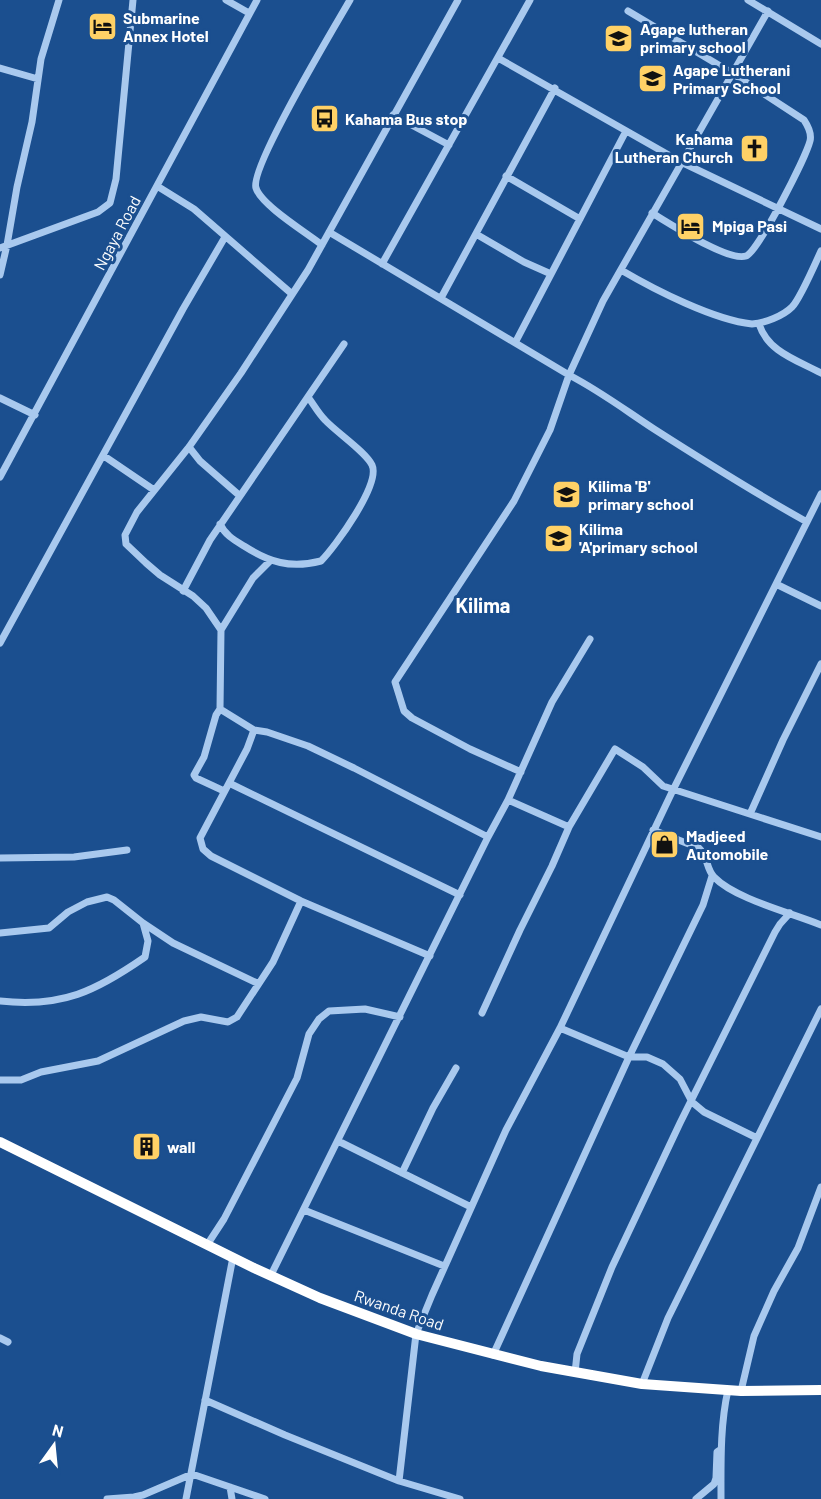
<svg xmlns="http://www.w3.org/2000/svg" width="821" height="1499" viewBox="0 0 821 1499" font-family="Barlow,sans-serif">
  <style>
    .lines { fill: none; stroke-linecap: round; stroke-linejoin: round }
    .minor { stroke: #a9c9ee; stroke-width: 7 }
    .highway { stroke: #fff; stroke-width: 10 }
    .labels { text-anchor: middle; stroke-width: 6; stroke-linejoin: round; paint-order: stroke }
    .poi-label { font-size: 16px; font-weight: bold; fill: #fff; stroke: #1b4f8f; text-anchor: start }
    .street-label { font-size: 16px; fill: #fff; stroke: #1b4f8f }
    .quarter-label { font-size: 20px; font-weight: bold; fill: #fff; stroke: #1b4f8f }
  </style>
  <rect width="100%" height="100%" fill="#1b4f8f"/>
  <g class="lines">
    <path class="minor" d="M226,0L249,13
      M748,0L821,44
      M628,11L732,73L804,120C808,126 812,133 810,141C806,157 758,252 746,256C728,262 669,223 652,213
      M498,58L681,162L821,229
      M0,68L38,79
      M393,115L449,145
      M506,176L580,219
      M157,186L194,209L292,294
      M329,232L569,375C600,391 625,410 654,429C704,461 755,493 807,522
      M476,234L524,262L551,274
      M322,245C307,233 261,205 256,188C249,169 335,26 350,0
      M0,248L98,212L110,203L116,179L133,0
      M382,264L530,0
      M621,270C655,290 714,320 752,324C765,323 783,316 792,307C800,299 815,264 821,251
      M0,275L7,245L17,187L32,122L41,59L59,0
      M441,298L555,88
      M759,324C768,352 797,360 821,373
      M515,343L626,131
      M0,398L35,415
      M189,447L200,461L240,496
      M104,456L154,490
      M0,477L257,0
      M220,524C225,535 234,540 244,546C269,562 290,569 321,561C335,547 381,484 372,465C366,452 336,432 325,420C318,413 314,405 308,397
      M776,584L821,606
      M183,591L210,540L344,344
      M221,630L253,578L270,561
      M0,643L183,309L225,237
      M220,709L254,730L267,732L308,746L354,768L488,837L508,800L569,827L615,749L643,767L663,786L821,837
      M254,730L247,749L200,838L203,849L211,856L301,901L430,956
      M521,772L470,749L412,718L404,711L395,682L514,501L550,430L569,375L603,301L768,11
      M229,783L460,895
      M224,791L196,778L194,775L204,757L216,715L220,709L221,630L206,608L193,596L160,575L146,563L126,544L125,535L137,512L189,447L241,373L308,270L458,0
      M508,800L552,702L590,639
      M750,814L783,740L821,664
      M653,830L699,848C708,856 706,869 714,877C735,899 792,913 821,925
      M0,858L74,857L127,850
      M0,933L49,928L68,912L87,902L107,897L114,900L143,923L173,943L257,983
      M0,1001C62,1008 96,991 145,957L148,941L143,923
      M482,1013L520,930L552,866L569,827
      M560,1028L629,1057H647L663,1064L680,1079L692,1102L704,1112L757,1138
      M0,1080H21L41,1072L98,1061L184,1021L201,1017L228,1022L237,1017L273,962L301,901
      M338,1141L471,1207
      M402,1173L433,1108L456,1068
      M304,1210L444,1266
      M207,1245L224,1219L297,1078L309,1034L319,1019L329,1011L365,1009L400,1017
      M271,1275L488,837
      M0,1338L8,1342
      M493,1355L629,1057L703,905L712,876
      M575,1373L577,1354L612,1267L680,1123L775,932L780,924L790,913
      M642,1384L668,1318L821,1009
      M741,1391L754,1336L774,1291L798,1248L821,1187
      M205,1400L285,1435L399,1481L460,1499
      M399,1481L416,1334L432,1295L506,1130L560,1028L673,790L821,494
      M230,1487L232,1499
      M107,1499L134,1497L143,1495L192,1474L265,1499
      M186,1499L233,1257
      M696,1499L714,1484L716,1478L717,1452L720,1450
      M721,1499C721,1463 720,1425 728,1390"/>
    <path class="highway" d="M0,1142L254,1268L320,1298L416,1334L541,1366L642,1384L741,1391L821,1390"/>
  </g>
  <defs>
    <symbol id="hotel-square" viewBox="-11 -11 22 22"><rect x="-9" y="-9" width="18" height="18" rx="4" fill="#ffd166" stroke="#1b4f8f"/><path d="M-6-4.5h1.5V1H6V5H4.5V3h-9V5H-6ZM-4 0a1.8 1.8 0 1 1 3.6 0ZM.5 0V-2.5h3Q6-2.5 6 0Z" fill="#111"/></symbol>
    <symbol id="school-square" viewBox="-11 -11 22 22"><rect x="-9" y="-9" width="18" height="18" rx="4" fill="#ffd166" stroke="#1b4f8f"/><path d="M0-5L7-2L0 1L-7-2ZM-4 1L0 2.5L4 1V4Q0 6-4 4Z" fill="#111"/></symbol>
    <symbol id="bus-square" viewBox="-11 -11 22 22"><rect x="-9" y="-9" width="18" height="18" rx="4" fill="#ffd166" stroke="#1b4f8f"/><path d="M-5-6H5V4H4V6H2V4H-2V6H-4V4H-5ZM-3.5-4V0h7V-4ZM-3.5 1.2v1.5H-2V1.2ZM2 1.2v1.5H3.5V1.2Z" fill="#111"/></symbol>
    <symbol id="church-square" viewBox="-11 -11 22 22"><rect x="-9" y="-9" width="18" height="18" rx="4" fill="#ffd166" stroke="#1b4f8f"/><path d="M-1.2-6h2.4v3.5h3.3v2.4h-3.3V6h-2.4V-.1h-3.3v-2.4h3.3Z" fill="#111"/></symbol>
    <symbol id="shop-square" viewBox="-11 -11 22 22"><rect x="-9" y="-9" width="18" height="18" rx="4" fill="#ffd166" stroke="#1b4f8f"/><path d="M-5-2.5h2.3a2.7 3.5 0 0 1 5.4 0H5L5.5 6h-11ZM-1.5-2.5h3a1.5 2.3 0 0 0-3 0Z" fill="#111"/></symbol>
    <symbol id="building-square" viewBox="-11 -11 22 22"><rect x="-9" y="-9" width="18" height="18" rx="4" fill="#ffd166" stroke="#1b4f8f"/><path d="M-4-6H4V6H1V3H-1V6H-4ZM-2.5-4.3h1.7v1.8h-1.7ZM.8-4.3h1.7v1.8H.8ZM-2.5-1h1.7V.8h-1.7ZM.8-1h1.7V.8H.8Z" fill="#111"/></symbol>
  </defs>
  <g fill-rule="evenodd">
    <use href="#hotel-square" x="86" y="10" width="33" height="33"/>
    <use href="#school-square" x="602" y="22" width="33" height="33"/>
    <use href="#school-square" x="636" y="62" width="33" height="33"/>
    <use href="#bus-square" x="308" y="102" width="33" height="33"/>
    <use href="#church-square" x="738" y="132" width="33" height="33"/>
    <use href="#hotel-square" x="674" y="210" width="33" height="33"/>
    <use href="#school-square" x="550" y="478" width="33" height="33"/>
    <use href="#school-square" x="542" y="522" width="33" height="33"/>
    <use href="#shop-square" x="648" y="828" width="33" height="33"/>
    <use href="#building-square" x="130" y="1130" width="33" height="33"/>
  </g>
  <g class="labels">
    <g class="poi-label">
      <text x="123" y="24">Submarine<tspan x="123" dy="18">Annex Hotel</tspan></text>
      <text x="640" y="35">Agape lutheran<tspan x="640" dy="18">primary school</tspan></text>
      <text x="673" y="76">Agape Lutherani<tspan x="673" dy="18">Primary School</tspan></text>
      <text x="345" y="125">Kahama Bus stop</text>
      <text x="733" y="145" text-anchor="end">Kahama<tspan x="733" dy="18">Lutheran Church</tspan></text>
      <text x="712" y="232">Mpiga Pasi</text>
      <text x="588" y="492">Kilima 'B'<tspan x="588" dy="18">primary school</tspan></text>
      <text x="579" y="535">Kilima<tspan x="579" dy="18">'A'primary school</tspan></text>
      <text x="686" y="842">Madjeed<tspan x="686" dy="18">Automobile</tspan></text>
      <text x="167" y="1153">wall</text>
    </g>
    <g class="street-label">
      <text transform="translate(117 233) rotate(-62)" y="6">Ngaya Road</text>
      <text transform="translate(399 1310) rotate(19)" y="6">Rwanda Road</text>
    </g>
    <g class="quarter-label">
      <text x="483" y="613">Kilima</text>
    </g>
  </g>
  <g transform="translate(54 1445) rotate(15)" stroke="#1b4f8f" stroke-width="4.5" paint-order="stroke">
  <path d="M0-4.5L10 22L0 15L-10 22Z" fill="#ffffff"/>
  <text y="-9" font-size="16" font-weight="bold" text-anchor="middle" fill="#ffffff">N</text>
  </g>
</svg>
